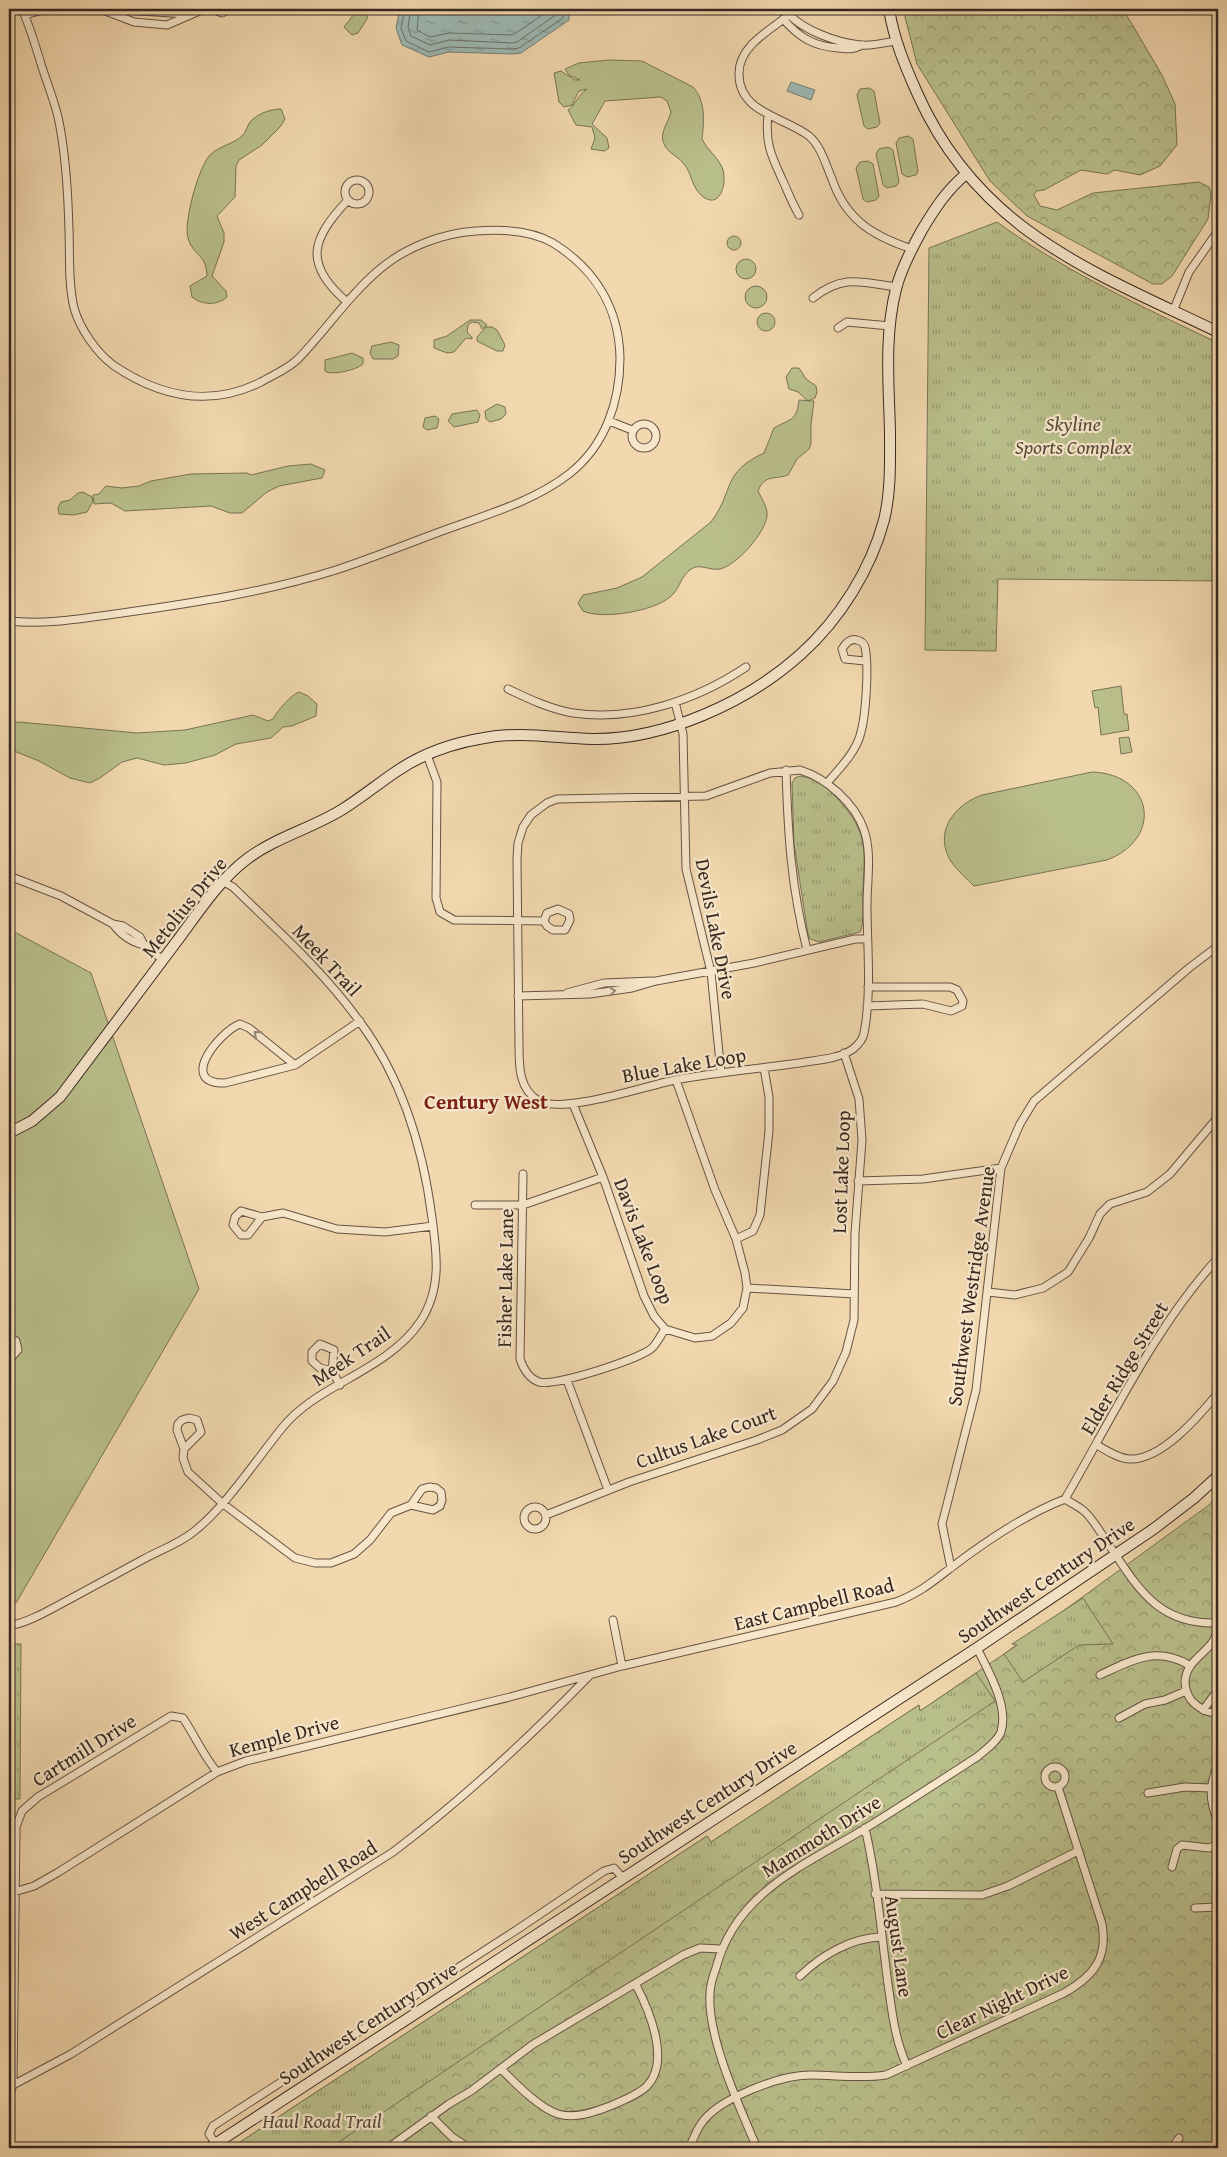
<svg xmlns="http://www.w3.org/2000/svg" width="1227" height="2157" viewBox="0 0 1227 2157" font-family="'Gentium Book Plus',serif">
  <style>
    .green { fill: #b9bf8b; stroke: #787356 }
    .forest { fill: url(#forest-crowns); stroke: #787356 }
    .park { fill: url(#park-tufts); stroke: #787356 }
    .water { fill: url(#water-ripples); stroke: #747e78 }
    .lines { fill: none; stroke-linecap: round; stroke-linejoin: round }
    .shore { stroke: #6a706a; stroke-width: 1 }
    .street-casing { stroke: #655344; stroke-width: 9 }
    .secondary-casing { stroke: #362720; stroke-width: 12 }
    .street { stroke: #f7e6ca; stroke-width: 7 }
    .secondary { stroke: #f7e6ca; stroke-width: 10 }
    .oneway { stroke: #968675 }
    .labels { text-anchor: middle; stroke-width: 4.5; stroke-linejoin: round; paint-order: stroke }
    .park-label { font-size: 20px; font-style: italic; fill: #574d3b; stroke: #f7e6ca }
    .street-label { font-size: 20px; fill: #362720; stroke: #f7e6ca }
    .neighbourhood-label { font-size: 21px; font-weight: bold; fill: #7a1f14; stroke: #f7e6ca }
  </style>
  <defs>
    <pattern id="forest-crowns" width="20" height="18" patternUnits="userSpaceOnUse" patternTransform="scale(1.25)"><rect width="20" height="18" fill="#b9bf8b"/><path d="M2 6a3 3 0 1 1 6 0M12 15a3 3 0 1 1 6 0" fill="none" stroke="#979b71"/></pattern>
    <pattern id="park-tufts" width="24" height="20" patternUnits="userSpaceOnUse" patternTransform="scale(1.25)"><rect width="24" height="20" fill="#b9bf8b"/><path d="M3 7l-1-3M5 7V3M7 7l1-3M15 17l-1-3M17 17v-4M19 17l1-3" fill="none" stroke="#979b71"/></pattern>
    <pattern id="water-ripples" width="26" height="14" patternUnits="userSpaceOnUse" patternTransform="scale(1.25)"><rect width="26" height="14" fill="#9db8b3"/><path d="M2 4q2-2 4 0t4 0M15 11q2-2 4 0t4 0" fill="none" stroke="#819691"/></pattern>
  </defs>
  <rect width="100%" height="100%" fill="#f2d8ae"/>
  <filter id="stains"><feTurbulence type="fractalNoise" baseFrequency=".004" numOctaves="4"/><feColorMatrix values="0 0 0 0 .2 0 0 0 0 .09 0 0 0 0 .02 0 0 0 .5 -.17"/></filter>
  <radialGradient id="worn" r=".72"><stop offset=".6" stop-color="#630" stop-opacity="0"/><stop offset="1" stop-color="#630" stop-opacity=".3"/></radialGradient>
  <path class="green" d="M358,9H368L367,19L358,33L352,35L344,27Z
    M609,60L642,61L693,87C706,101 704,122 702,139C707,150 717,156 722,167C728,181 721,211 702,196C691,187 692,172 683,163C677,155 666,153 663,141C660,132 669,121 671,112L667,101L661,97L605,101L592,124L607,138L609,148L604,151L591,149L595,138L592,127L576,125L568,110C576,104 578,95 587,89L579,91L572,105L564,107L559,102L554,73L561,71L575,80H580L569,75L565,69L579,63Z
    M869,88L874,91L880,123L877,127L868,129L864,126L857,95L860,89Z
    M281,109L285,119L280,127L262,145L239,160L236,166L235,197L217,216L224,233V242L212,276L226,291L227,297C217,306 202,305 192,297L190,286L207,276C206,253 193,256 188,238C183,223 199,166 210,155C219,146 234,144 243,135C246,132 247,126 250,122C257,114 270,109 281,109Z
    M908,136L913,139L918,171L916,175L907,177L902,174L896,143L899,138Z
    M888,147L893,150L899,182L896,186L887,188L883,185L876,154L879,149Z
    M868,161L873,164L879,196L876,200L867,202L863,199L856,168L860,162Z
    M727 243a7 7 0 1 1 14 0a7 7 0 1 1-14 0Z
    M736 269a10 10 0 1 1 20 0a10 10 0 1 1-20 0Z
    M745 297a11 11 0 1 1 22 0a11 11 0 1 1-22 0Z
    M757 322a9 9 0 1 1 18 0a9 9 0 1 1-18 0Z
    M470,320H481L487,325L482,329L479,323L472,322L468,325L467,332L472,337V339L466,338L454,352L447,353L434,348V340L447,336Z
    M486,327H492L497,330L505,345L503,351H497L477,341V337Z
    M391,342L399,345L398,356L393,359H373L370,353L372,346Z
    M352,353L363,358V364C357,370 331,376 325,371V360Z
    M792,368H799L806,379L816,386L817,392L815,398L808,401L798,392L789,389L786,377Z
    M799,400L814,401L811,424V444L809,449L797,459L788,475C774,480 765,474 758,491C762,499 768,508 767,516C765,533 737,565 720,569C710,571 700,563 691,569C681,576 679,590 670,597C654,611 603,620 583,611L578,603L583,595L617,588L642,577L711,522C735,490 721,473 764,453L774,428C789,419 797,422 799,400Z
    M497,404L505,407L506,414L501,419L490,422L486,419L485,411Z
    M477,410L480,415L478,422L454,427L448,421L452,414Z
    M435,416L439,419L437,428L427,430L423,427L425,418Z
    M311,464L325,470L322,478L279,486L267,492L242,513H230L211,506L125,511L111,503L94,504L93,495L99,494L106,486L122,488L139,486L151,481L191,474L247,473L251,475L288,466Z
    M83,492L92,497L93,501L87,512L73,515L59,514L58,508L61,502L70,500L78,493Z
    M1121,686L1124,714H1127L1129,730L1101,735L1098,707L1095,708L1092,691Z
    M299,692L308,696L317,704L316,716L292,726L283,727L271,738L236,744L215,755L186,763L164,765L137,758L122,762L100,778L90,783L70,778L39,761L9,749V723L19,722L137,733L185,730L253,715L268,721L273,719C277,711 291,695 299,692Z
    M1129,737L1132,752L1121,754L1119,738Z
    M1092,772C1153,774 1164,838 1107,860L974,886C967,879 958,871 952,863C932,833 954,805 982,795Z
    M9,929L91,973L199,1289L16,1603H9Z"/>
  <path class="forest" d="M903,9H1123L1162,75L1175,104L1177,145L1160,166L1140,175L1115,170L1107,174L1081,170L1044,190L1036,191L1034,195L1040,206L1057,210L1093,193L1199,182L1209,187L1211,194L1208,219L1172,276L1162,284H1153L1027,216L990,181L917,64Z
    M1218,1494V2148H231L707,1836L711,1842L919,1705L920,1711L1004,1654L1209,1505Z"/>
  <path class="park" d="M997,222C1066,272 1141,306 1218,343V581L998,579L996,651L925,650L929,248Z
    M800,776C816,778 828,787 838,799C870,835 864,849 863,895C862,906 865,922 860,932L819,942L810,939L808,934L794,844L792,783L795,778Z
    M1083,1598L1113,1644L1079,1645L1023,1682L1004,1654L1017,1645L1012,1644Z
    M9,1644H21L20,1799H10L9,1880Z
    M976,1673L995,1701L330,2148H231L707,1836L711,1842L919,1705L920,1711Z"/>
  <path class="water" d="M400,9H569V20L521,53L512,54L449,52L429,57L402,45L396,28Z
    M791,82L815,90L811,100L787,91Z"/>
  <g class="lines">
    <path class="shore" d="M405,9L401,28L406,41L429,52L449,47L512,49L519,48L563,18L564,9
      M411,9L408,27L411,36L430,45L449,40L512,43L517,42L557,14L558,9
      M419,9L417,30L430,37L449,33L513,35L551,9"/>
    <defs>
      <path id="street" d="M100,9L134,22L167,25L204,9
        M107,9L188,14
        M212,9L222,13L230,9
        M785,9C798,29 837,43 861,45C872,46 884,43 895,41
        M25,15L46,9
        M789,15C770,30 739,46 739,73C738,113 785,117 809,136C821,146 826,165 832,179C846,220 873,236 912,249
        M783,19C800,38 813,46 838,48C848,49 853,50 862,45
        M768,115C765,143 771,155 782,179C788,192 792,203 799,215
        M345 192a12 12 0 1 1 24 0a12 12 0 1 1-24 0Z
        M813,298C843,274 861,282 896,287
        M347,302C303,264 311,239 348,200
        M1174,309L1189,272L1218,231
        M838,328L847,322L890,326
        M609,421L632,430
        M632 436a12 12 0 1 1 24 0a12 12 0 1 1-24 0Z
        M9,621C46,625 84,618 122,613C193,603 266,592 336,570C372,558 407,544 442,531C485,515 533,502 569,474C605,446 620,402 620,358C619,308 595,269 553,243C531,230 501,229 476,231C443,233 406,247 380,269C349,295 326,330 298,359C288,369 273,375 261,382C209,408 160,397 113,365C96,352 80,329 74,308C68,283 70,255 69,230C68,193 66,153 58,117C54,100 47,83 42,67C36,47 30,27 22,9
        M508,689C529,699 550,709 573,713C632,722 697,700 746,667
        M675,702L683,734L686,869L711,972L721,1073
        M427,755L437,782L436,898L440,912L454,920L544,921L547,926L553,930H565L570,920L569,914L558,909L547,913L544,921
        M786,770C788,835 791,886 807,950
        M800,770C826,778 855,803 864,830C872,852 867,882 867,905C867,947 872,992 864,1033C863,1039 858,1045 853,1049C839,1059 816,1060 799,1063C758,1069 716,1072 675,1080C645,1086 564,1114 539,1101C519,1090 519,1066 519,1047L517,859L518,843L523,827L531,815L547,803L557,799L706,796L770,773Z
        M827,783C840,768 857,751 861,732C866,714 869,665 865,647C864,643 861,641 857,640C850,638 845,644 842,649L845,659L865,661
        M9,876L61,896L113,924L123,926L140,937L144,945L163,960
        M113,924C121,935 131,942 144,945
        M567,993L604,983L652,981
        M518,996L590,994L632,988L656,981L754,963L855,939H867
        M867,1006L923,1004L951,1011L962,1006L963,1001L957,990L950,987H868
        M295,1065L249,1028L240,1024C219,1032 177,1084 225,1083L295,1065L360,1021
        M573,1104L603,1177L644,1296L654,1316L665,1329L695,1338L712,1336L731,1323L743,1308L747,1288L745,1273L736,1239L715,1190L676,1080
        M523,1174L520,1359C523,1368 528,1378 539,1382C553,1387 640,1359 652,1348C657,1343 661,1335 665,1329
        M858,1181L923,1179L1001,1168
        M475,1205H523L603,1177
        M262,1217L248,1235H241L233,1225L235,1217L241,1211L262,1217L283,1213L337,1229L385,1232L433,1226
        M736,1239L753,1231L760,1215L769,1131V1097L764,1068
        M747,1288L854,1294
        M988,1292L1015,1295L1043,1288L1068,1272L1089,1238L1100,1214L1110,1204L1147,1192L1170,1174L1218,1117
        M9,1337L16,1341L18,1350L9,1360
        M332,1371L320,1368L312,1361V1352L320,1344L334,1350L332,1371L340,1385
        M567,1380L608,1490
        M1097,1445C1107,1451 1118,1458 1129,1459C1161,1461 1199,1416 1218,1393
        M184,1449L201,1432L197,1420L189,1418L182,1420L178,1424L177,1430L184,1449L183,1458L188,1472L222,1503L295,1558L315,1563H331L354,1554L370,1540L391,1513L411,1505L422,1489L429,1487L436,1488L441,1492L442,1500L440,1506L433,1510L411,1505
        M1065,1499C1111,1420 1156,1325 1218,1258
        M524 1518a11 11 0 1 1 22 0a11 11 0 1 1-22 0Z
        M546,1515L629,1482L757,1440L782,1430L812,1409L833,1381L846,1352L854,1320L855,1233L862,1140L859,1099L844,1053
        M951,1568L942,1524L976,1390L1001,1168L1020,1124L1034,1101L1189,968L1218,946
        M613,1620L622,1666
        M1217,1624C1220,1651 1186,1655 1185,1682C1185,1689 1187,1694 1191,1700C1199,1709 1207,1713 1218,1713
        M9,1626C30,1622 51,1609 70,1599C94,1586 118,1573 142,1560C158,1551 178,1544 192,1533C225,1508 256,1460 282,1428C317,1384 387,1371 420,1322C442,1289 437,1254 432,1218C423,1147 403,1080 360,1022C324,972 277,930 233,887L224,882
        M1100,1675C1132,1660 1156,1646 1189,1665
        M1203,1710L1218,1690
        M1119,1718L1145,1704L1165,1700L1186,1691
        M1218,1764C1209,1786 1209,1800 1218,1822
        M1045 1777a10 10 0 1 1 20 0a10 10 0 1 1-20 0Z
        M1148,1793L1185,1787L1210,1788
        M865,1828C877,1879 881,1932 888,1984C892,2012 895,2040 907,2066
        M1172,1867L1177,1849L1182,1845L1209,1848L1218,1844
        M14,1892L34,1886L57,1873L217,1772L246,1761L510,1697L622,1666L896,1602C921,1592 931,1583 952,1567C986,1541 1024,1515 1065,1499C1071,1503 1078,1506 1084,1511C1093,1519 1100,1532 1107,1542C1137,1586 1156,1625 1218,1623
        M875,1894L982,1895L1008,1886L1078,1851
        M1195,1908L1218,1907
        M1216,1972H1218
        M800,1976C822,1955 851,1938 881,1937
        M501,2069C515,2083 539,2108 558,2114C575,2119 595,2112 610,2106C622,2101 638,2095 647,2086C671,2061 649,2010 636,1985
        M13,2085L16,1827L22,1811L38,1797L171,1716L183,1718C195,1736 203,1755 217,1772
        M9,2095L13,2085L71,2054L393,1852C463,1799 528,1739 589,1676
        M431,2116L452,2137L469,2148
        M216,2144L209,2134L213,2126L518,1929L604,1871L614,1868L623,1878
        M388,2148L449,2104L471,2091L532,2045L683,1955L700,1948L721,1949
        M689,2148C693,2140 696,2131 701,2124C717,2099 780,2075 810,2075C836,2075 860,2079 886,2075L1064,1993C1094,1976 1108,1958 1102,1924L1058,1787
        M757,2148C740,2108 707,2037 710,1994C710,1985 713,1976 716,1968C736,1892 805,1865 866,1828C903,1805 940,1781 977,1757C985,1750 997,1742 1001,1732C1009,1705 988,1671 977,1648
        M1172,2148L1179,2138"/>
      <path id="secondary" d="M889,9C894,40 905,66 918,95C979,231 1093,272 1218,332
        M9,1133L32,1121L60,1097C99,1045 138,993 177,941C198,913 219,880 247,859C276,837 313,828 343,809C362,797 379,783 397,771C422,754 453,743 484,738C520,731 555,738 592,739C664,740 748,702 801,654C840,619 871,569 884,520C891,492 890,461 890,433C889,386 884,336 896,289C901,269 912,248 922,230C935,208 947,190 966,174
        M209,2148L977,1648L1155,1528L1194,1498L1218,1476"/>
    </defs>
    <use href="#street" class="street-casing"/>
    <use href="#secondary" class="secondary-casing"/>
    <use href="#street" class="street"/>
    <use href="#secondary" class="secondary"/>
  </g>
  <defs><path id="oneway-chevron" d="M-2-3.5L2.5 0L-2 3.5" fill="none" stroke-width="1.6" stroke-linecap="round" stroke-linejoin="round" transform="scale(1.25)"/></defs>
  <g class="oneway">
    <use href="#oneway-chevron" transform="translate(612 991) rotate(-7)"/>
    <use href="#oneway-chevron" transform="translate(257 1034) rotate(-141)"/>
  </g>
  <g class="labels">
    <g class="park-label">
      <text x="1073" y="431">Skyline<tspan x="1073" dy="23">Sports Complex</tspan></text>
      <text x="322" y="2128">Haul Road Trail</text>
    </g>
    <g class="street-label">
      <text transform="translate(184 907) rotate(-51)" y="7">Metolius Drive</text>
      <text transform="translate(716 929) rotate(79)" y="7">Devils Lake Drive</text>
      <text transform="translate(327 960) rotate(47)" y="7">Meek Trail</text>
      <text transform="translate(684 1065) rotate(-10)" y="7">Blue Lake Loop</text>
      <text transform="translate(841 1172) rotate(-88)" y="7">Lost Lake Loop</text>
      <text transform="translate(644 1241) rotate(69)" y="7">Davis Lake Loop</text>
      <text transform="translate(505 1278) rotate(-89)" y="7">Fisher Lake Lane</text>
      <text transform="translate(971 1286) rotate(-82)" y="7">Southwest Westridge Avenue</text>
      <text transform="translate(351 1356) rotate(-34)" y="7">Meek Trail</text>
      <text transform="translate(1124 1368) rotate(-59)" y="7">Elder Ridge Street</text>
      <text transform="translate(706 1437) rotate(-20)" y="7">Cultus Lake Court</text>
      <text transform="translate(1046 1580) rotate(-34)" y="7">Southwest Century Drive</text>
      <text transform="translate(814 1604) rotate(-14)" y="7">East Campbell Road</text>
      <text transform="translate(284 1736) rotate(-15)" y="7">Kemple Drive</text>
      <text transform="translate(84 1750) rotate(-32)" y="7">Cartmill Drive</text>
      <text transform="translate(707 1802) rotate(-33)" y="7">Southwest Century Drive</text>
      <text transform="translate(821 1836) rotate(-32)" y="7">Mammoth Drive</text>
      <text transform="translate(303 1890) rotate(-32)" y="7">West Campbell Road</text>
      <text transform="translate(899 1946) rotate(82)" y="7">August Lane</text>
      <text transform="translate(1002 2002) rotate(-26)" y="7">Clear Night Drive</text>
      <text transform="translate(368 2023) rotate(-33)" y="7">Southwest Century Drive</text>
    </g>
    <g class="neighbourhood-label">
      <text x="486" y="1109">Century West</text>
    </g>
  </g>
  <rect width="1227" height="2157" fill="none" stroke="#f2d8ae" stroke-width="30"/>
  <rect x="10" y="10" width="1207" height="2137" fill="none" stroke="#362720" stroke-width="2.5"/>
  <rect x="15" y="15" width="1197" height="2127" fill="none" stroke="#362720"/>
  <rect width="100%" height="100%" filter="url(#stains)"/>
  <rect width="100%" height="100%" fill="url(#worn)"/>
</svg>
